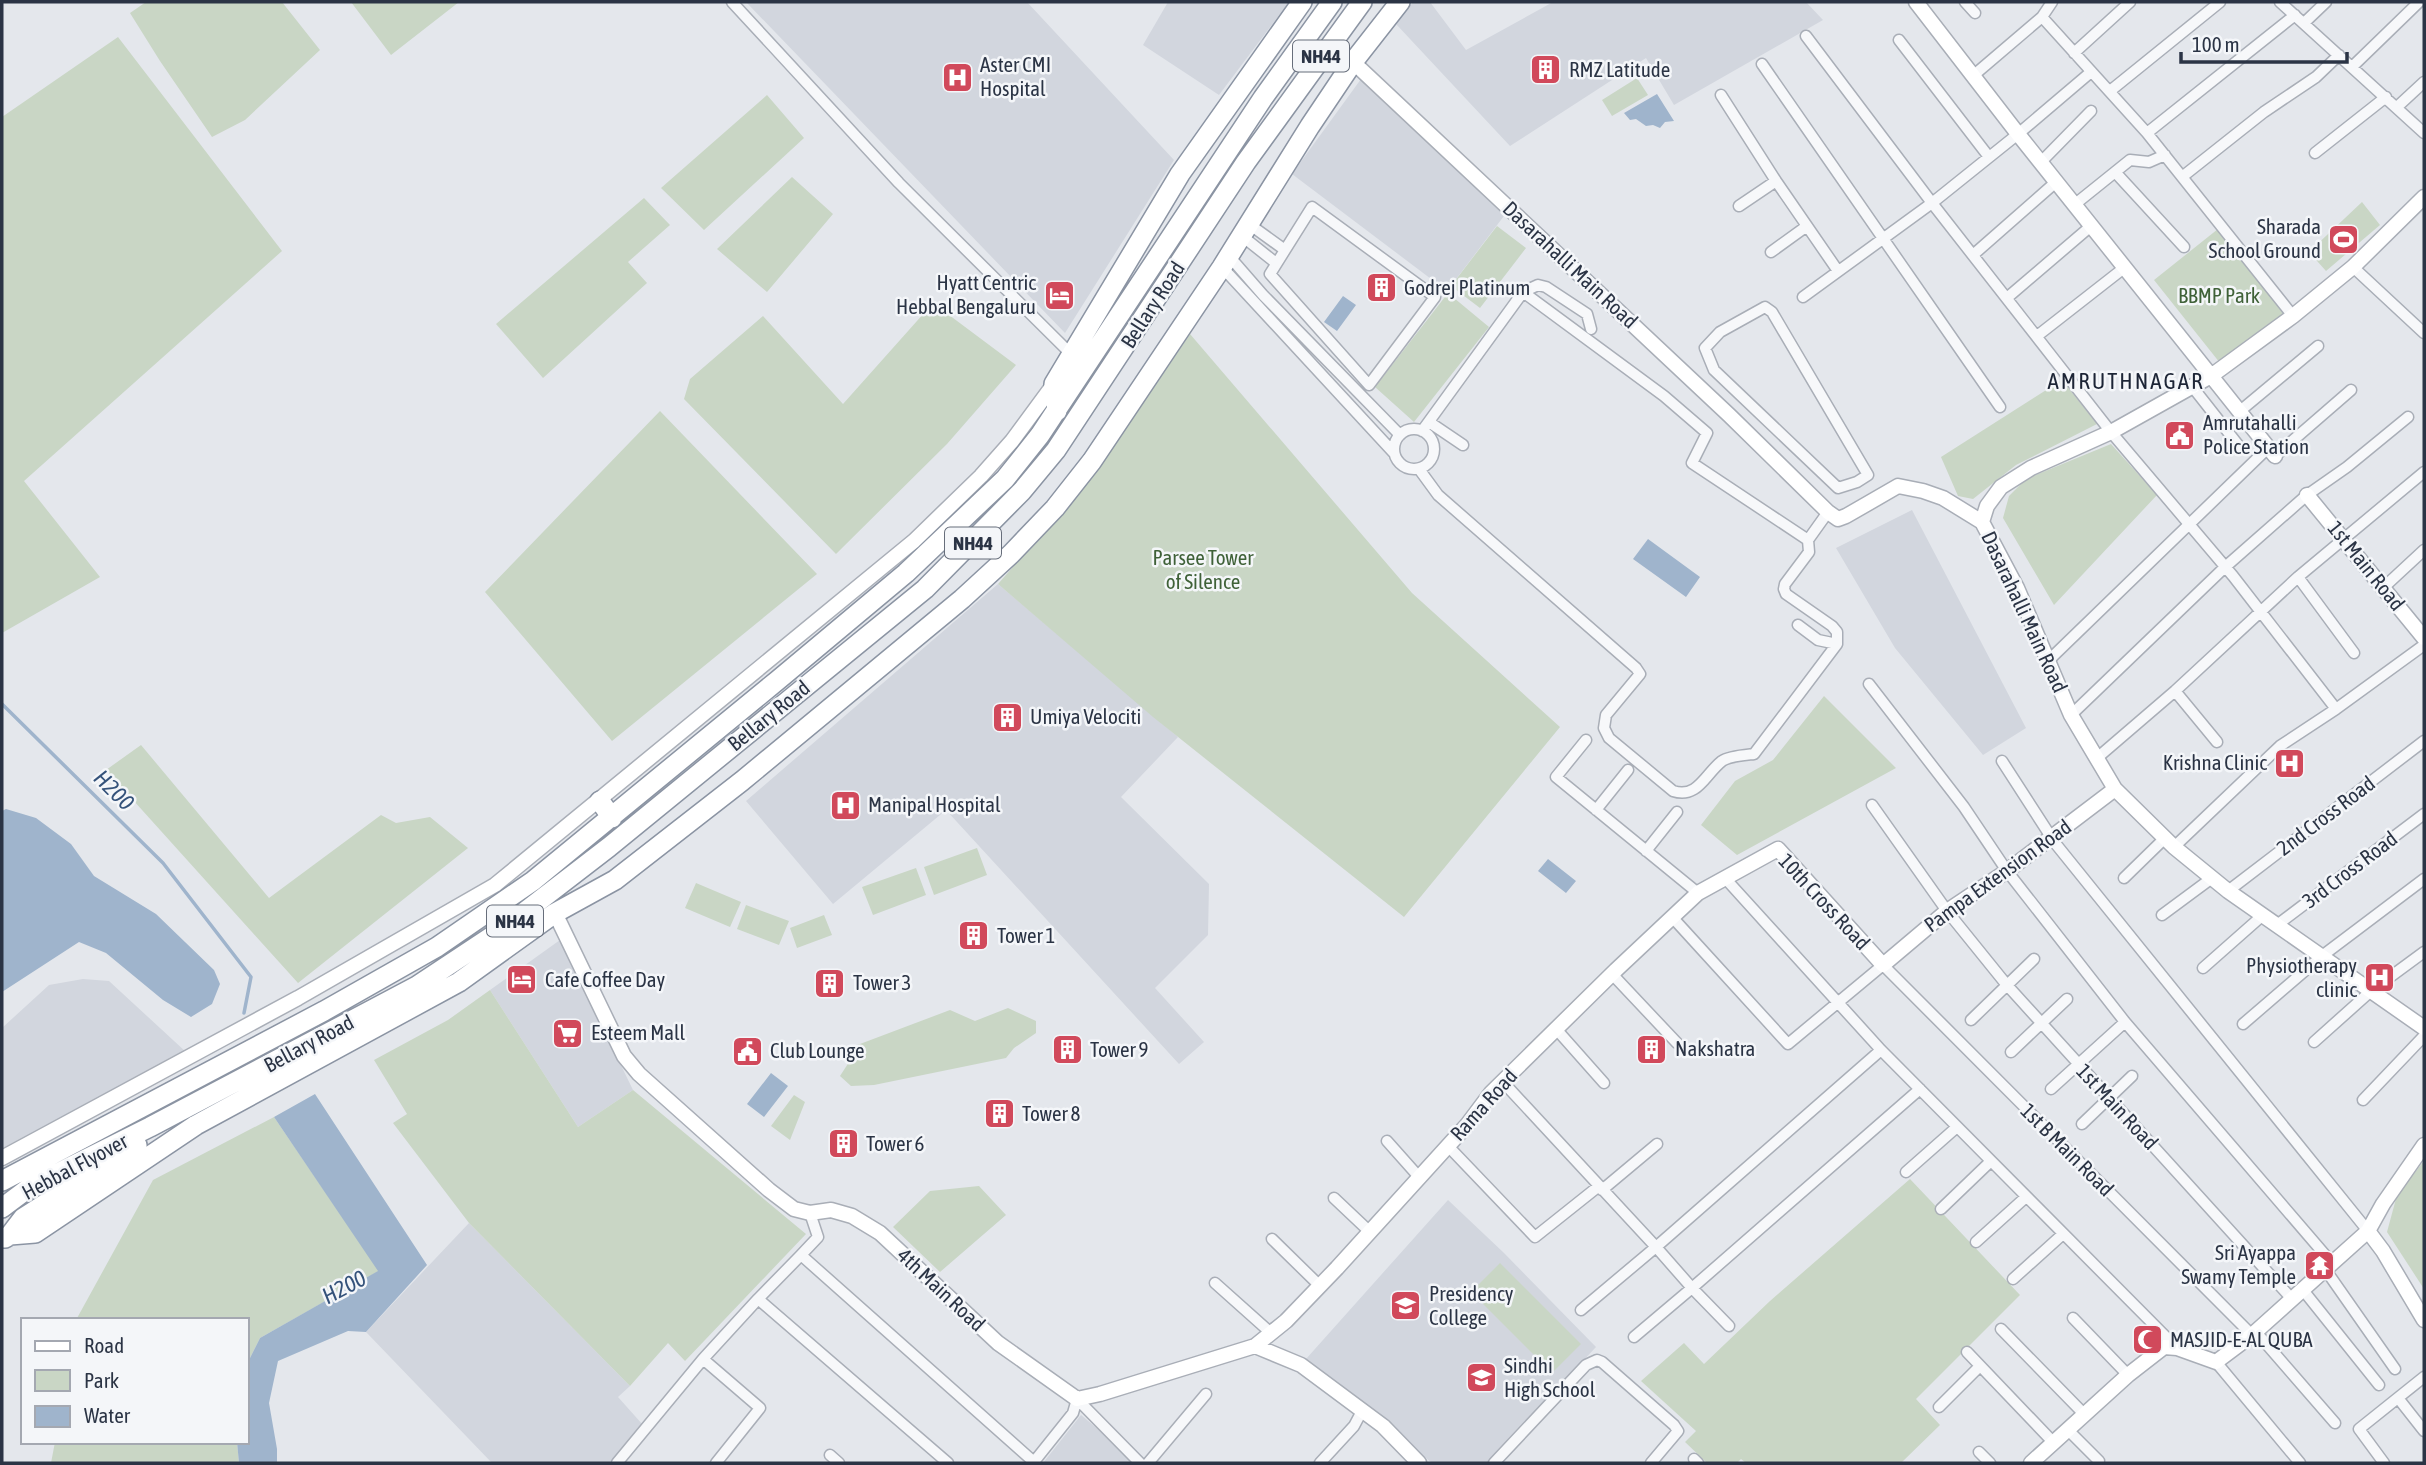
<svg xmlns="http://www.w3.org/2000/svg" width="2426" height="1465" viewBox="0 0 2426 1465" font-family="'Asap Condensed',sans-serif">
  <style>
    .built { fill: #d2d6de }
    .green { fill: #c9d6c5 }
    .water { fill: #9fb4cc }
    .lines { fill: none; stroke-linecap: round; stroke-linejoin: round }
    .stream { stroke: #9fb4cc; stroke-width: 3.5 }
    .street-casing { stroke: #a9aeb7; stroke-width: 13 }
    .secondary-casing { stroke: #a9aeb7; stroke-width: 17 }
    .highway-casing { stroke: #8b94a3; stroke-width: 22 }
    .street { stroke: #f7f8fa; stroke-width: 10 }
    .secondary { stroke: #fff; stroke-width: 14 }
    .highway { stroke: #fff; stroke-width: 19 }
    .labels { text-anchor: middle; stroke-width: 5; stroke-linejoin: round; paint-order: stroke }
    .shield { fill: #f4f6f9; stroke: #676e7b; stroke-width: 2 }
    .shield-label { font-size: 19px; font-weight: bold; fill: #2b3445 }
    .poi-label { font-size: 21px; fill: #2b3445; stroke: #f4f6f9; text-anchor: start }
    .street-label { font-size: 21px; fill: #2b3445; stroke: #f4f6f9 }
    .park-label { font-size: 21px; fill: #3f6138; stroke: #f4f6f9 }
    .neighbourhood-label { font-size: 23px; letter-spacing: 2px; fill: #1d2536; stroke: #f4f6f9 }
    .water-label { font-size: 23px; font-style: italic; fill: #34527a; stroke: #f4f6f9 }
  </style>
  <rect width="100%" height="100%" fill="#e4e7ec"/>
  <path class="built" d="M746,2H1027L1174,160L1065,333Z
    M1168,2H1289L1219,95L1143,45Z
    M1413,2H1430L1466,50L1553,2H1806L1823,20L1674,105L1646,58L1510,146L1396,24Z
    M1361,79L1507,212L1447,291L1292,174Z
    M1912,510L2026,728L1983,755L1895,648L1836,548Z
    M998,584L1178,737L1121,797L1209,884L1208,935L1155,988L1204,1042L1179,1064L946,810L833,904L746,801Z
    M560,940L633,1090L578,1127L490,990Z
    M83,979L109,981L186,1052L2,1149V1028L49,985Z
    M1448,1200L1504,1253L1596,1347L1487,1463H1432L1306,1359Z
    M469,1223L630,1386L618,1397L643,1425L609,1463H492L366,1332Z
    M1081,1415L1111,1440L1132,1463H1043Z"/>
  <path class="green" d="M146,2H282L320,50L245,120L212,137L160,61L130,13Z
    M351,2H459L391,55Z
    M118,37L282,251L24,481L100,577L2,633V117Z
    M1637,78L1648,95L1612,116L1602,100Z
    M767,95L804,138L704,230L661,188Z
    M792,177L833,214L767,292L717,249Z
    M644,198L670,225L628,262L647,283L543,378L496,324Z
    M2362,202L2380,225L2326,271L2309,252Z
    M1497,226L1526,248L1480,308L1451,286Z
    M2218,229L2284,313L2220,363L2154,280Z
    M1448,293L1489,327L1414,422L1375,387Z
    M933,303L1016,365L947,444L836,554L684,399L690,379L763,316L843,404Z
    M1190,334L1412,593L1560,727L1404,917L1153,717L998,584L1096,473Z
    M2062,380L2097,424L2016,465L1973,499L1958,496L1941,457Z
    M660,411L817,574L612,741L485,592Z
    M2111,444L2157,495L2054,605L2003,518L2009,496L2026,479Z
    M1824,696L1896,768L1737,855L1701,825L1735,781L1773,760Z
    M141,745L269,898L381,815L396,823L430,817L468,848L298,983L106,770Z
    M977,848L987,875L934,895L924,867Z
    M916,868L926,895L873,915L862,887Z
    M696,883L741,902L730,927L685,908Z
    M746,905L789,921L779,945L737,929Z
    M824,915L832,935L797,948L790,928Z
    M490,990L578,1127L633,1090L806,1234L685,1361L668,1343L630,1386L469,1223L393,1123L407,1114L374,1060L448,1020Z
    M1008,1008L1036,1021V1033L1014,1048L1006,1058L874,1085L851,1086L840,1076L851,1059L852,1047L950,1010L975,1021Z
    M794,1095L805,1102L790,1140L771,1126Z
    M274,1117L379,1271L260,1338L247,1364V1320H76L153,1180Z
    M2424,1161V1289L2387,1232L2397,1195Z
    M1910,1179L2020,1295L1916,1399L1940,1425L1901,1463H1746L1741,1459L1737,1463H1707L1685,1442L1696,1431L1641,1381L1684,1343L1704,1364L1770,1301Z
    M979,1186L1006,1215L940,1272L893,1227L930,1191Z
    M1500,1263L1581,1344L1552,1373L1471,1292Z
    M55,1442H237L239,1463H51Z"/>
  <path class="water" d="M1657,94L1674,121L1665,122L1660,128L1653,125L1646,126L1636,119L1630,120L1624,113Z
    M1343,296L1356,305L1337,331L1324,322Z
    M1648,539L1700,577L1686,597L1633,559Z
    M6,809L36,818L71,844L94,876L156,914L214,970L220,984L212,1004L191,1017L163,1000L106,953L79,942L2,992V811Z
    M1548,859L1576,881L1566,893L1538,871Z
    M771,1073L788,1086L764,1117L747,1104Z
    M315,1094L427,1265L366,1332L348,1331L278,1361L269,1403L277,1449V1463H239L237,1442H247V1364L260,1338L378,1271L274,1117Z"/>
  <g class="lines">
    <path class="stream" d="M2,704L163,863L251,977L244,1013"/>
    <defs>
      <path id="street" d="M732,2L899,183L1073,356
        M1965,2L1975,13
        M2280,2L2424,133
        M2042,17L2052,2
        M2304,23L2326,2
        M1806,36L1932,203L2111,432L2233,576L2336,709
        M1899,40L1989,157
        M2074,53L2130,2
        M1762,64L2000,407
        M2352,67L2419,2
        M1974,75L2042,17L2147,133L2293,316
        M2110,91L2220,2
        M1721,95L1776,181L1838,271
        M2397,107L2424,82
        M2147,133L2295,15
        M2315,153L2386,97
        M2040,163L2091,111
        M2115,172L2184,247
        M2182,177L2264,112L2316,77L2339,55
        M2074,205L2130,160L2149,162L2165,155
        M1739,206L1776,181
        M1312,207L1435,297L1369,385L1270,274Z
        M1249,224L1285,250
        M1242,236L1276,263
        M1771,252L1807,226
        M1973,255L2056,182
        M1229,256L1263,295L1400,435
        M1222,267L1394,453
        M2353,267L2424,333
        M1523,292L1538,285L1546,287L1587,314L1591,329
        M1803,297L1932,203L2018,134L2091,72
        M2008,297L2091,226
        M1765,307L1772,312L1868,475L1857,482L1838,488L1714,370L1705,348L1720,332Z
        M2037,336L2124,268
        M2191,385L2239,446
        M2240,411L2318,346
        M1429,422L1463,445
        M1394 449a20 20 0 1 1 40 0a20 20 0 1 1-40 0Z
        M2275,456L2351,390
        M1419,469L1438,495L1636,668L1640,674L1606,715L1604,728L1609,738L1673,791C1698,799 1705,774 1722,761C1729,756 1745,755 1754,754L1837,644V632L1832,626L1786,594L1784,589L1785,584L1809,552L1808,540L1692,463L1707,433L1664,396L1523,292L1422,431
        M1808,540L1828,512
        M2298,577L2354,653
        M2383,588L2424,550
        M1798,625L1818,640L1837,644
        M2049,660L2269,447
        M1869,684L1964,807L2007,871L2125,1022L2332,1263
        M2175,691L2217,742
        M2071,715L2224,568L2307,495L2347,467L2408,417
        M1586,740L1556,777L1698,893
        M2097,758L2175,691L2298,577L2424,472
        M2002,761L2055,843L2368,1231
        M1872,805L1947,911L2006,984L2292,1299
        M1596,810L1628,770
        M2174,847L2280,746L2336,709L2424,645
        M1646,851L1677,812
        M1724,877L1881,1050L2177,1348
        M2124,878L2165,838
        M2228,891L2424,741
        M2162,915L2212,878
        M1673,918L1788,1044L1883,965L2252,1335
        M2277,925L2424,814
        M2203,968L2263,915
        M1612,974L1677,1043
        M1971,1020L2034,959
        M2243,1024L2322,956L2424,879
        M1557,1030L1604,1083
        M2314,1042L2371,991L2424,952
        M2011,1052L2067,999
        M1503,1082L1656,1247L1881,1050
        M2051,1089L2125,1022
        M2363,1100L2424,1036
        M2082,1124L2132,1076
        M1387,1141L1419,1177
        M1447,1145L1535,1237L1599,1186
        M1906,1172L1957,1127
        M1602,1190L1657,1144
        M1334,1198L1370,1232
        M1941,1209L1991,1161
        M810,1213L818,1237L801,1255L1034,1462
        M1272,1239L1320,1286
        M1976,1242L2026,1197
        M801,1255L758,1299L948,1463
        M2325,1269L2395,1369
        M2013,1279L2063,1234
        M1215,1283L1271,1333
        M2303,1290L2379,1385
        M1581,1310L1656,1247L1692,1288L1920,1089
        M2073,1318L2128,1375
        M2001,1329L2084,1414
        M2256,1332L2335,1423
        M1634,1337L1692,1288L1729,1326
        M1967,1352L2053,1442
        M703,1359L760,1408L716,1463
        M2216,1362L2300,1463
        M2398,1398L2424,1431
        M1939,1407L1980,1366
        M2067,1429L2099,1461
        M1979,1452L1990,1463
        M830,1455L839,1463
        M1694,1459L1698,1463
        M617,1463L703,1359L758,1299
        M1033,1463L1073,1413L1077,1399L1140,1463
        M1148,1463L1206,1394
        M1320,1463L1354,1426L1362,1411
        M1494,1463L1586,1365L1597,1360L1602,1362L1674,1425L1678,1431L1651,1463
        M2384,1463L2359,1429L2424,1377"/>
      <path id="secondary" d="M1916,2L2018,134L2275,456
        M1353,62L1729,415L1828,512L1838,519L1846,516L1898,486L1923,491L1943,498L1982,522L2017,588L2071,715L2115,789L2174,847L2228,891L2424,1028
        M2307,495L2424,638
        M1982,522L1987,506L2001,487L2031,468L2111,432L2211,376L2293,316L2353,267L2424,197
        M555,913L624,1056L639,1074L769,1190L794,1209L810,1213L831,1210L852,1216L880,1233L998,1343L1077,1399L1100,1394L1255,1346L1301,1365L1383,1426L1419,1463
        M2424,1145L2383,1204L2368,1231L2383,1251L2424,1320
        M2,1158L298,998L495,885L914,541L981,476L1012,441L1054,384
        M1255,1346L1286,1321L1337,1268L1467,1125L1491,1093L1616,970L1698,893L1778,849L1883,965L1947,911L2007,871L2115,789
        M2031,1463L2128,1375L2164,1347L2177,1348L2216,1362L2252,1335L2368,1231"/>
      <path id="highway" d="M1057,411L1054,384L1180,174L1302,2
        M600,801L612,818
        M2,1181L324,1011L437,947L533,881L778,680L906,573L1005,479L1040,435L1263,98L1332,2
        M2,1208L30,1187L150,1127L417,986L500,931L609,847L925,589L1022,491L1056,450L1246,162L1362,2
        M10,1235L35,1233L196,1125L459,982L555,913L615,880L742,781L962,599L1011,554L1055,508L1092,461L1222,267L1310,126L1353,62L1400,2
        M5,1238L10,1235L23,1218L137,1145"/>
    </defs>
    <use href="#street" class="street-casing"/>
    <use href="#secondary" class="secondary-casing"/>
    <use href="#highway" class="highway-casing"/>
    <use href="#street" class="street"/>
    <use href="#secondary" class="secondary"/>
    <use href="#highway" class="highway"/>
  </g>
  <defs>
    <symbol id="building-square" viewBox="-11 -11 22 22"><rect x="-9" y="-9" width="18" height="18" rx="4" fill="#d1495b" stroke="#f4f6f9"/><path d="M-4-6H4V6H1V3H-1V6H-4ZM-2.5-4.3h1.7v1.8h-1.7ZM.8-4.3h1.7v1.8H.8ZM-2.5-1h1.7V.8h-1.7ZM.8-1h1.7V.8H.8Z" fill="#fff"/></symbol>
    <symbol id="hospital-square" viewBox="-11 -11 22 22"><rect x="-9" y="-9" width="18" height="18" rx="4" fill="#d1495b" stroke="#f4f6f9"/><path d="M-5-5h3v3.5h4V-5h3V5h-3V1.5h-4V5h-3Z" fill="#fff"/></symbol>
    <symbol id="stadium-square" viewBox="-11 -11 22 22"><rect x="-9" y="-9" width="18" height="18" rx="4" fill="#d1495b" stroke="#f4f6f9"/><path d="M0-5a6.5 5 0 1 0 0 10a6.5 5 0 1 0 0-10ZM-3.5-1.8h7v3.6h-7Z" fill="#fff"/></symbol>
    <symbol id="hotel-square" viewBox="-11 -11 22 22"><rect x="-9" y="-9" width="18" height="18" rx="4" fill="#d1495b" stroke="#f4f6f9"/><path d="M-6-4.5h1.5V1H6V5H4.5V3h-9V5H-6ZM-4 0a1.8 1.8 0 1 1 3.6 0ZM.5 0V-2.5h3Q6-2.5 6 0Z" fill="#fff"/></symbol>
    <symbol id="civic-square" viewBox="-11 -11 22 22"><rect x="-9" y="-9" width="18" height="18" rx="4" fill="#d1495b" stroke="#f4f6f9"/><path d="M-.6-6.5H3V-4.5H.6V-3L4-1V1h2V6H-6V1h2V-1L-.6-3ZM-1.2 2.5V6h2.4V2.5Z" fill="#fff"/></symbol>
    <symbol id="supermarket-square" viewBox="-11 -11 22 22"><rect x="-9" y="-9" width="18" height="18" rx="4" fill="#d1495b" stroke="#f4f6f9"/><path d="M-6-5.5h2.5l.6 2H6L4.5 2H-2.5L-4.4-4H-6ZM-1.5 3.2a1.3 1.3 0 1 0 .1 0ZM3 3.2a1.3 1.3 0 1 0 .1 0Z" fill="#fff"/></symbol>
    <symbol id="temple-square" viewBox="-11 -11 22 22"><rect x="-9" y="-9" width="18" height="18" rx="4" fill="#d1495b" stroke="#f4f6f9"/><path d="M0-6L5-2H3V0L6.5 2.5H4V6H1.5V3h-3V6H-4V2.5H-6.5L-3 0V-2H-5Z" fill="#fff"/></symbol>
    <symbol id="university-square" viewBox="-11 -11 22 22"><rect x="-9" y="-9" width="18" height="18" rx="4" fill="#d1495b" stroke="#f4f6f9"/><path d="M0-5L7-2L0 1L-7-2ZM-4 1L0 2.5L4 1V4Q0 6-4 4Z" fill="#fff"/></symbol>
    <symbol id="mosque-square" viewBox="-11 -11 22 22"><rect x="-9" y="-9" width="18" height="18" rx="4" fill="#d1495b" stroke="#f4f6f9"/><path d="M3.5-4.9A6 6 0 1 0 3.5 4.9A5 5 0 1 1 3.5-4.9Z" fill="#fff"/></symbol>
    <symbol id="school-square" viewBox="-11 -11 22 22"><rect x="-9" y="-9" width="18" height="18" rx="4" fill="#d1495b" stroke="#f4f6f9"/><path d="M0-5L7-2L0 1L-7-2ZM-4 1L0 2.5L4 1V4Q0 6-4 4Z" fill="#fff"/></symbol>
  </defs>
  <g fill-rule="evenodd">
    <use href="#building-square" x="1528" y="52" width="35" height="35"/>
    <use href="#hospital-square" x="940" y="60" width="35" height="35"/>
    <use href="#stadium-square" x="2326" y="222" width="35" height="35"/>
    <use href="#building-square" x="1364" y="270" width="35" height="35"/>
    <use href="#hotel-square" x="1042" y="278" width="35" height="35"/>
    <use href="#civic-square" x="2162" y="418" width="35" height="35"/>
    <use href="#building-square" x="990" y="700" width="35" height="35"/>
    <use href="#hospital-square" x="2272" y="746" width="35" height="35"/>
    <use href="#hospital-square" x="828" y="788" width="35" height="35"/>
    <use href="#building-square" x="956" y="918" width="35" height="35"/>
    <use href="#hospital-square" x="2362" y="960" width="35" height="35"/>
    <use href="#hotel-square" x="504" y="962" width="35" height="35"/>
    <use href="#building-square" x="812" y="966" width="35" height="35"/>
    <use href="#supermarket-square" x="550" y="1016" width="35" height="35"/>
    <use href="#building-square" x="1634" y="1032" width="35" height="35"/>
    <use href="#building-square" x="1050" y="1032" width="35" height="35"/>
    <use href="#civic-square" x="730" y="1034" width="35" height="35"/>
    <use href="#building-square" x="982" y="1096" width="35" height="35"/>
    <use href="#building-square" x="826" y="1126" width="35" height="35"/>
    <use href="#temple-square" x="2302" y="1248" width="35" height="35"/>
    <use href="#university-square" x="1388" y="1288" width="35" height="35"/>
    <use href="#mosque-square" x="2130" y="1322" width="35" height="35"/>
    <use href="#school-square" x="1464" y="1360" width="35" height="35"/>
  </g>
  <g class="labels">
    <g class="shield">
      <rect x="1293" y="40.5" width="56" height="31" rx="5"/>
      <rect x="945" y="527.5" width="56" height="31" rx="5"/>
      <rect x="487" y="905.5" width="56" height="31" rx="5"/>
    </g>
    <g class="shield-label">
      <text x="1321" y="63">NH44</text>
      <text x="973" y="550">NH44</text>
      <text x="515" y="928">NH44</text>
    </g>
    <g class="poi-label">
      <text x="980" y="72">Aster CMI<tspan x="980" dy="24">Hospital</tspan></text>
      <text x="1569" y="77">RMZ Latitude</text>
      <text x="2321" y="234" text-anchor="end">Sharada<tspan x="2321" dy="24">School Ground</tspan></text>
      <text x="1036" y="290" text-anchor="end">Hyatt Centric<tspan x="1036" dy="24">Hebbal Bengaluru</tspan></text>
      <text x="1404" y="295">Godrej Platinum</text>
      <text x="2203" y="430">Amrutahalli<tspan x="2203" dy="24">Police Station</tspan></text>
      <text x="1030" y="724">Umiya Velociti</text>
      <text x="2267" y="770" text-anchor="end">Krishna Clinic</text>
      <text x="868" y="812">Manipal Hospital</text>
      <text x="997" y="943">Tower 1</text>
      <text x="2357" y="973" text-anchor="end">Physiotherapy<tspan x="2357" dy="24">clinic</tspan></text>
      <text x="545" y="987">Cafe Coffee Day</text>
      <text x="853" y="990">Tower 3</text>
      <text x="591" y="1040">Esteem Mall</text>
      <text x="1675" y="1056">Nakshatra</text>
      <text x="1090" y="1057">Tower 9</text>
      <text x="770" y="1058">Club Lounge</text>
      <text x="1022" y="1121">Tower 8</text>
      <text x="866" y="1151">Tower 6</text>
      <text x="2296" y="1260" text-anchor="end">Sri Ayappa<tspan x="2296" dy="24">Swamy Temple</tspan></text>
      <text x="1429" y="1301">Presidency<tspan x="1429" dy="24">College</tspan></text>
      <text x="2170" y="1347">MASJID-E-AL QUBA</text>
      <text x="1504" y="1373">Sindhi<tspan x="1504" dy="24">High School</tspan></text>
    </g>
    <g class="street-label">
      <text transform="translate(1570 265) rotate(43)" y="7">Dasarahalli Main Road</text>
      <text transform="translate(1153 305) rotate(-57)" y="7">Bellary Road</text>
      <text transform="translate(2366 566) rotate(51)" y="7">1st Main Road</text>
      <text transform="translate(2024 612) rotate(65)" y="7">Dasarahalli Main Road</text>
      <text transform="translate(769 716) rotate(-39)" y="7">Bellary Road</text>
      <text transform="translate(2326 816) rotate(-37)" y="7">2nd Cross Road</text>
      <text transform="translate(2350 870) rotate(-37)" y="7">3rd Cross Road</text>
      <text transform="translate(1998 876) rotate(-36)" y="7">Pampa Extension Road</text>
      <text transform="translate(1824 902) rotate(47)" y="7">10th Cross Road</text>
      <text transform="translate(309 1044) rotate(-28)" y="7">Bellary Road</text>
      <text transform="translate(1484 1105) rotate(-48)" y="7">Rama Road</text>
      <text transform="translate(2117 1107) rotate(47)" y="7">1st Main Road</text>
      <text transform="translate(2067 1150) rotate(45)" y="7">1st B Main Road</text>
      <text transform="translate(75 1167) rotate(-28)" y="7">Hebbal Flyover</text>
      <text transform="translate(941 1290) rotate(43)" y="7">4th Main Road</text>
    </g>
    <g class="park-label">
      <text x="2219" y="303">BBMP Park</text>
      <text x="1203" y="565">Parsee Tower<tspan x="1203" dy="24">of Silence</tspan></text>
    </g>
    <g class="neighbourhood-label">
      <text x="2126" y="389">AMRUTHNAGAR</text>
    </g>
    <g class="water-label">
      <text transform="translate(114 790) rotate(45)" y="8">H200</text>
      <text transform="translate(344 1287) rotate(-28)" y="8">H200</text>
    </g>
  </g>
  <rect width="2426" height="1465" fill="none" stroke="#2b3445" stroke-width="7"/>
  <rect x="21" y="1318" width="228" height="126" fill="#f4f6f9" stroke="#a4a8b1" stroke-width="2"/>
  <rect x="35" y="1341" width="35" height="10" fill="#ffffff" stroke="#a4a8b1" stroke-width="2"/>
  <text x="84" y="1353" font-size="21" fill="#2b3445">Road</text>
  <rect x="35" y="1370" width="35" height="21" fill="#c9d6c5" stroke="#a4a8b1" stroke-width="2"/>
  <text x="84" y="1388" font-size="21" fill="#2b3445">Park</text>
  <rect x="35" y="1406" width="35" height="21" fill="#9fb4cc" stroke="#a4a8b1" stroke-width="2"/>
  <text x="84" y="1423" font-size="21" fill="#2b3445">Water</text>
  <path d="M2181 52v10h166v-10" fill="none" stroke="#2b3445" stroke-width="3.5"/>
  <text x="2192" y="52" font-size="21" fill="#2b3445" stroke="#f4f6f9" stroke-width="5" paint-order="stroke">100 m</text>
</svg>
